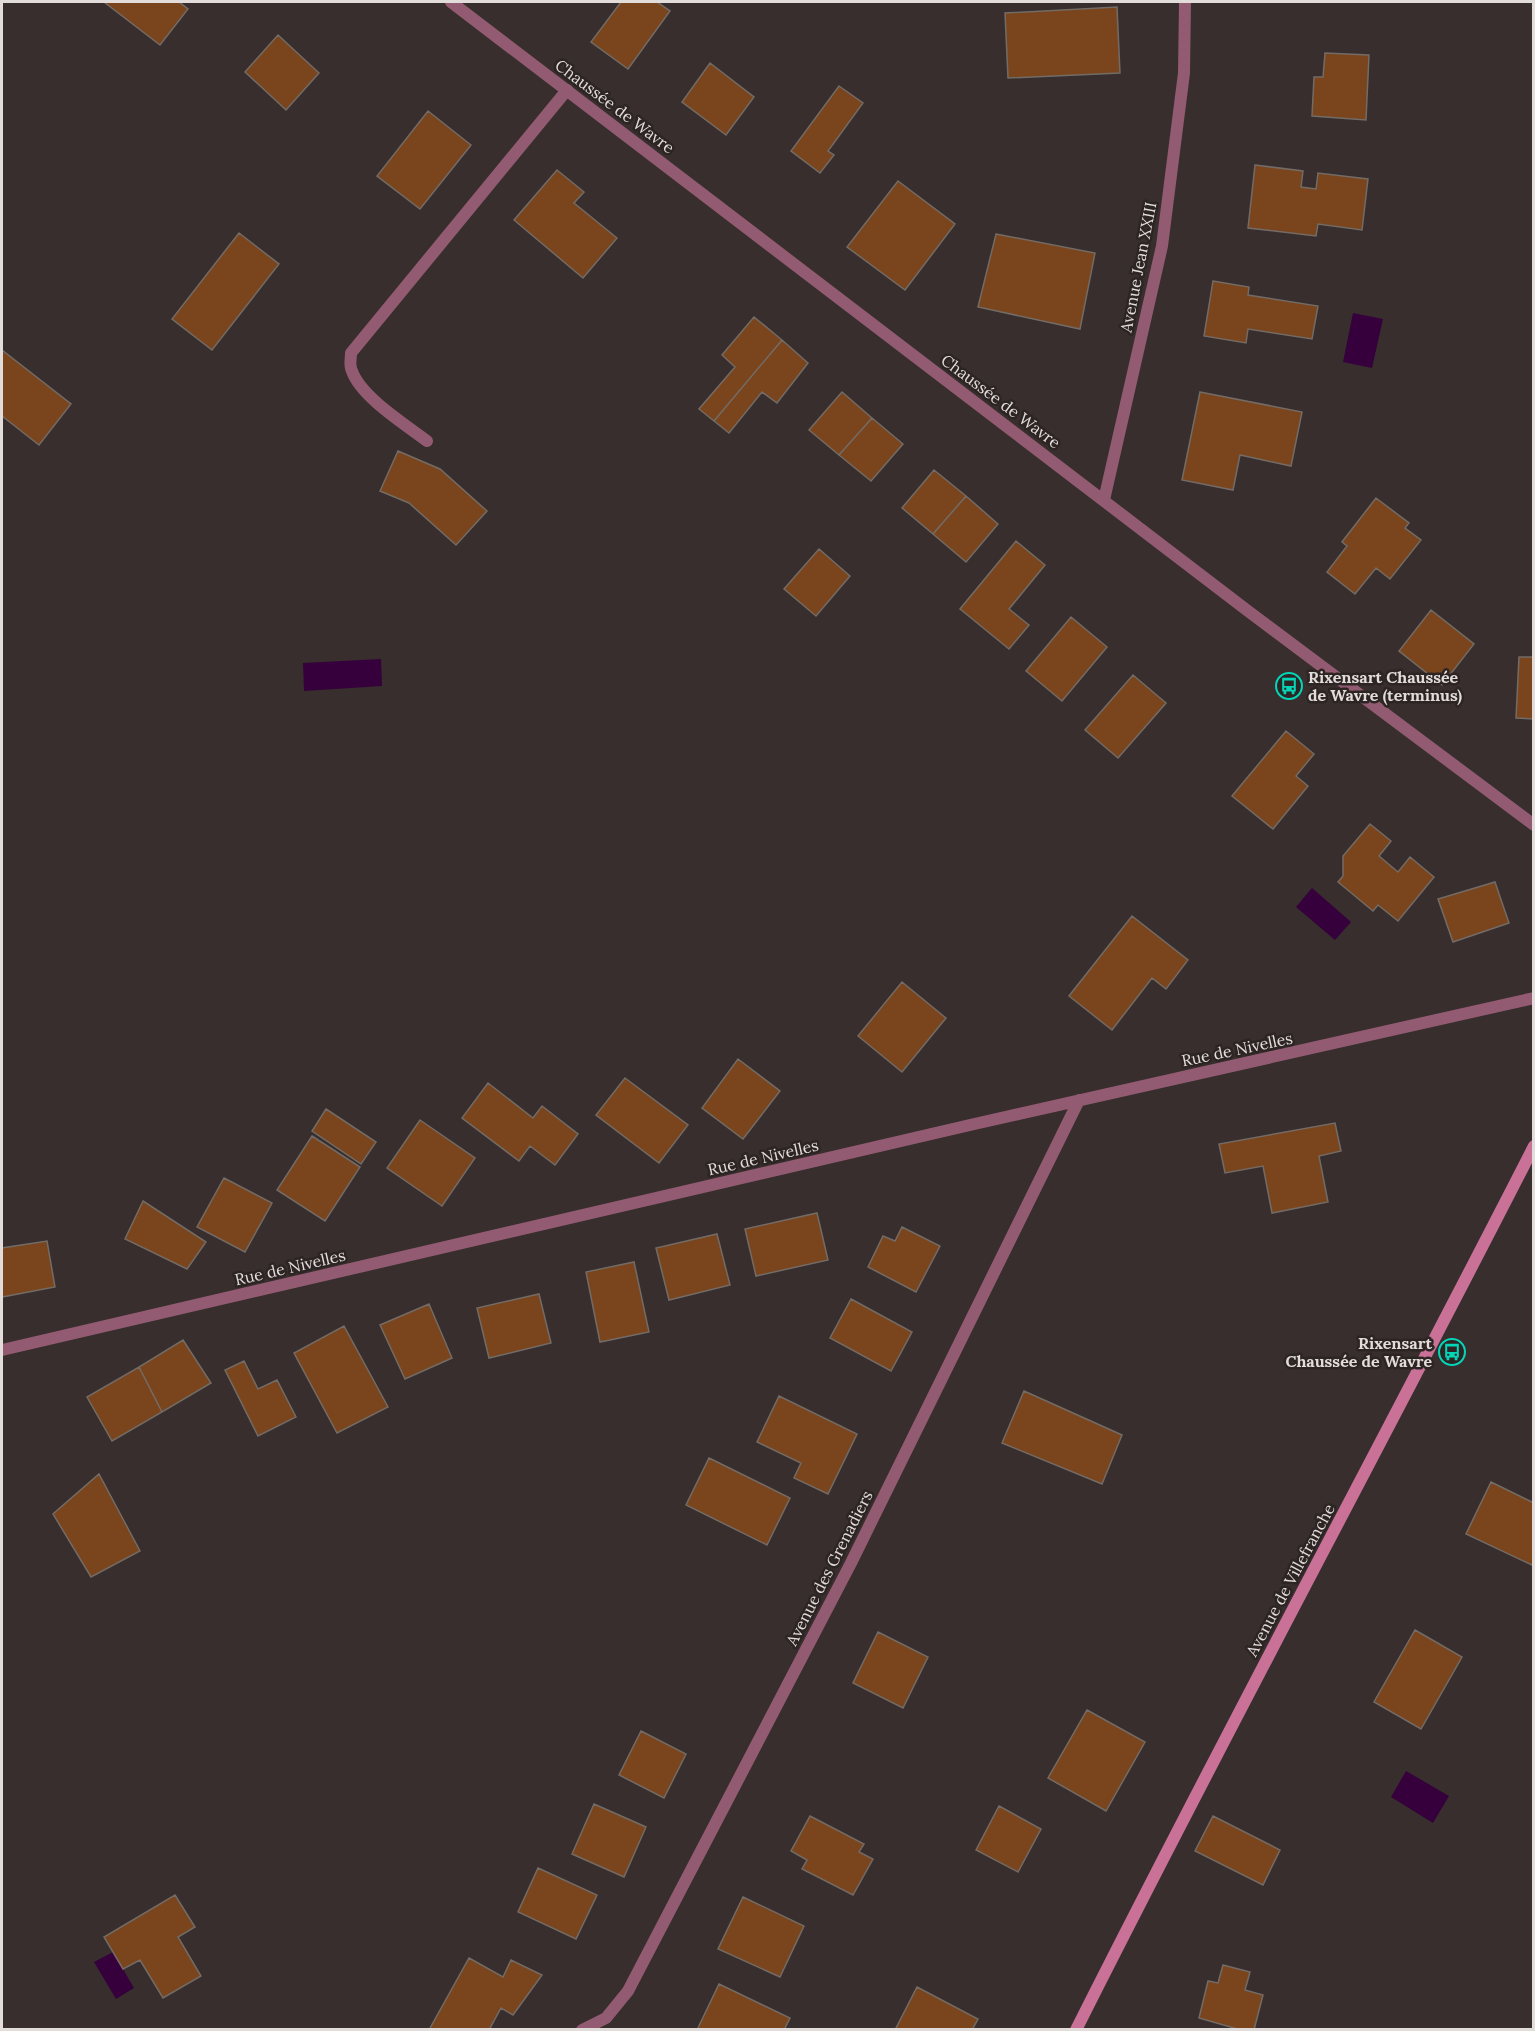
<svg xmlns="http://www.w3.org/2000/svg" width="1535" height="2031" viewBox="0 0 1535 2031" font-family="Lora,serif">
  <style>
    .water { fill: #36003c }
    .building { fill: #7a451c; stroke: #736b66; stroke-width: 1.5 }
    .lines { fill: none; stroke-linecap: round; stroke-linejoin: round }
    .service { stroke: #935b72; stroke-width: 12 }
    .minor { stroke: #935b72; stroke-width: 12 }
    .tertiary { stroke: #935b72; stroke-width: 12 }
    .secondary { stroke: #c97197; stroke-width: 12 }
    .labels { text-anchor: middle; stroke-width: 5; stroke-linejoin: round; paint-order: stroke }
    .street-label { font-size: 16px; fill: #e2dcdb; stroke: #2d2424 }
    .poi-label { font-size: 16px; font-weight: bold; fill: #e2dcdb; stroke: #2d2424; text-anchor: start }
  </style>
  <rect width="100%" height="100%" fill="#372e2d"/>
  <path class="water" d="M1353,313L1383,319L1372,368L1343,362Z
    M381,659L382,686L304,691L303,663Z
    M1312,888L1351,922L1335,940L1296,907Z
    M1406,1771L1449,1796L1433,1823L1391,1797Z
    M113,1952L134,1988L116,1999L94,1962Z"/>
  <path class="building" d="M104,2H179L188,9L160,45Z
    M621,2H657L670,11L628,69L591,42Z
    M1117,7L1120,73L1008,78L1005,13Z
    M278,35L319,73L286,110L245,72Z
    M1325,53L1369,55L1366,120L1312,116L1314,77H1323Z
    M710,63L754,97L726,135L682,102Z
    M839,86L863,103L828,151L834,155L820,173L791,151Z
    M428,111L471,145L420,209L377,176Z
    M1255,165L1303,171L1301,187L1316,189L1318,173L1368,179L1362,230L1318,224L1316,236L1248,228Z
    M557,170L584,192L574,203L617,238L583,278L514,220Z
    M898,181L955,224L905,290L847,247Z
    M239,233L279,264L212,350L172,319Z
    M996,234L1095,253L1080,329L978,307Z
    M1213,281L1249,287L1248,295L1318,306L1312,339L1248,329L1246,343L1204,336Z
    M754,317L782,340L714,421L699,409L735,367L722,355Z
    M782,340L808,363L777,403L762,392L729,433L714,421Z
    M2,350L71,404L39,445L2,416Z
    M842,392L872,418L839,455L809,430Z
    M1200,392L1302,412L1291,466L1240,455L1233,490L1182,480Z
    M872,418L903,444L871,481L839,455Z
    M398,451L440,469L487,511L456,545L409,503L380,491Z
    M934,470L966,496L933,534L902,508Z
    M966,496L998,524L966,562L933,534Z
    M1376,498L1409,523L1405,528L1421,540L1390,579L1376,568L1355,594L1327,572L1347,546L1342,542Z
    M1016,541L1045,565L1009,609L1029,625L1009,649L960,609Z
    M819,549L850,576L816,616L784,589Z
    M1431,610L1474,644L1442,685L1399,651Z
    M1071,617L1107,647L1062,701L1026,671Z
    M1519,657H1534V719L1516,718Z
    M1133,675L1166,703L1118,758L1085,730Z
    M1286,731L1314,754L1296,776L1308,786L1273,829L1232,796Z
    M1370,824L1391,841L1379,856L1398,872L1410,857L1434,877L1398,921L1378,905L1373,911L1338,882L1343,876V856Z
    M1495,882L1509,923L1453,942L1438,899Z
    M1132,916L1188,960L1166,989L1152,978L1112,1030L1069,996Z
    M902,982L946,1018L902,1072L858,1036Z
    M738,1059L780,1091L743,1139L702,1108Z
    M625,1078L688,1125L659,1163L596,1115Z
    M488,1083L533,1118L542,1106L578,1134L555,1165L530,1146L519,1161L462,1118Z
    M326,1109L376,1142L361,1164L312,1131Z
    M420,1120L475,1158L442,1206L387,1168Z
    M1335,1123L1341,1151L1319,1156L1328,1202L1272,1213L1263,1166L1225,1173L1219,1144Z
    M312,1136L360,1167L325,1221L277,1190Z
    M224,1178L272,1203L245,1252L197,1227Z
    M143,1201L206,1242L187,1269L125,1239Z
    M817,1213L828,1260L756,1276L745,1229Z
    M902,1227L940,1246L916,1292L868,1267L883,1236L895,1241Z
    M717,1234L730,1285L669,1300L656,1248Z
    M47,1241L55,1287L2,1297V1248Z
    M634,1262L649,1332L600,1342L586,1272Z
    M539,1294L551,1343L489,1358L477,1308Z
    M851,1299L912,1332L891,1371L830,1338Z
    M429,1304L452,1358L405,1379L380,1325Z
    M344,1326L388,1407L337,1433L294,1353Z
    M183,1340L211,1383L162,1412L139,1367Z
    M244,1361L258,1389L277,1380L296,1417L258,1436L225,1370Z
    M139,1367L162,1412L112,1441L87,1397Z
    M1024,1391L1122,1435L1102,1484L1002,1443Z
    M779,1396L857,1434L828,1494L794,1478L801,1463L757,1442Z
    M709,1458L790,1498L767,1545L686,1505Z
    M99,1474L140,1551L91,1577L53,1514Z
    M1491,1482L1534,1503V1566L1466,1534Z
    M1415,1630L1462,1657L1421,1729L1374,1702Z
    M878,1632L928,1657L903,1708L853,1683Z
    M1087,1710L1145,1742L1106,1811L1048,1778Z
    M641,1731L686,1754L664,1798L619,1775Z
    M594,1804L646,1827L624,1877L572,1854Z
    M999,1806L1041,1829L1018,1872L976,1850Z
    M810,1816L864,1844L859,1852L873,1859L853,1895L802,1869L807,1860L791,1851Z
    M1213,1816L1280,1850L1263,1885L1195,1851Z
    M538,1868L597,1895L576,1939L518,1912Z
    M175,1895L195,1927L178,1937L201,1976L163,1998L140,1960L123,1969L104,1937Z
    M743,1897L804,1926L780,1977L718,1949Z
    M469,1958L503,1977L511,1960L542,1975L513,2015L501,2008L489,2030H429Z
    M1223,1965L1250,1972L1245,1990L1263,1995L1254,2030H1241L1199,2018L1208,1981L1218,1983Z
    M719,1984L790,2018L784,2030H697Z
    M917,1987L978,2019L972,2030H895Z"/>
  <g class="lines">
    <path class="service" d="M427,441C405,424 361,397 352,371C349,366 351,359 351,353L567,90"/>
    <path class="minor" d="M1104,500L1162,246L1184,73L1185,2
      M2,1350L970,1125L1534,998
      M582,2030L606,2018L628,1991L851,1563L1079,1100"/>
    <path class="tertiary" d="M451,2L1248,611L1534,825"/>
    <path class="secondary" d="M1076,2030C1225,1733 1383,1442 1534,1146"/>
  </g>
  <defs>
    <symbol id="bus-ring" viewBox="-11 -11 22 22"><circle r="9.5" fill="#2d2424" stroke="#04d5b6" stroke-width="1.5"/><path d="M-5-6H5V4H4V6H2V4H-2V6H-4V4H-5ZM-3.5-4V0h7V-4ZM-3.5 1.2v1.5H-2V1.2ZM2 1.2v1.5H3.5V1.2Z" fill="#04d5b6"/></symbol>
  </defs>
  <g fill-rule="evenodd">
    <use href="#bus-ring" x="1274" y="671" width="30" height="30"/>
    <use href="#bus-ring" x="1437" y="1337" width="30" height="30"/>
  </g>
  <g class="labels">
    <g class="street-label">
      <text transform="translate(615 106) rotate(37)" y="6">Chaussée de Wavre</text>
      <text transform="translate(1138 267) rotate(-79)" y="6">Avenue Jean XXIII</text>
      <text transform="translate(1001 401) rotate(37)" y="6">Chaussée de Wavre</text>
      <text transform="translate(1237 1049) rotate(-12)" y="6">Rue de Nivelles</text>
      <text transform="translate(763 1157) rotate(-13)" y="6">Rue de Nivelles</text>
      <text transform="translate(290 1267) rotate(-13)" y="6">Rue de Nivelles</text>
      <text transform="translate(829 1568) rotate(-63)" y="6">Avenue des Grenadiers</text>
      <text transform="translate(1290 1580) rotate(-62)" y="6">Avenue de Villefranche</text>
    </g>
    <g class="poi-label">
      <text x="1308" y="683">Rixensart Chaussée<tspan x="1308" dy="18">de Wavre (terminus)</tspan></text>
      <text x="1432" y="1349" text-anchor="end">Rixensart<tspan x="1432" dy="18">Chaussée de Wavre</tspan></text>
    </g>
  </g>
  <rect width="1535" height="2031" fill="none" stroke="#e2dcdb" stroke-width="6"/>
</svg>
